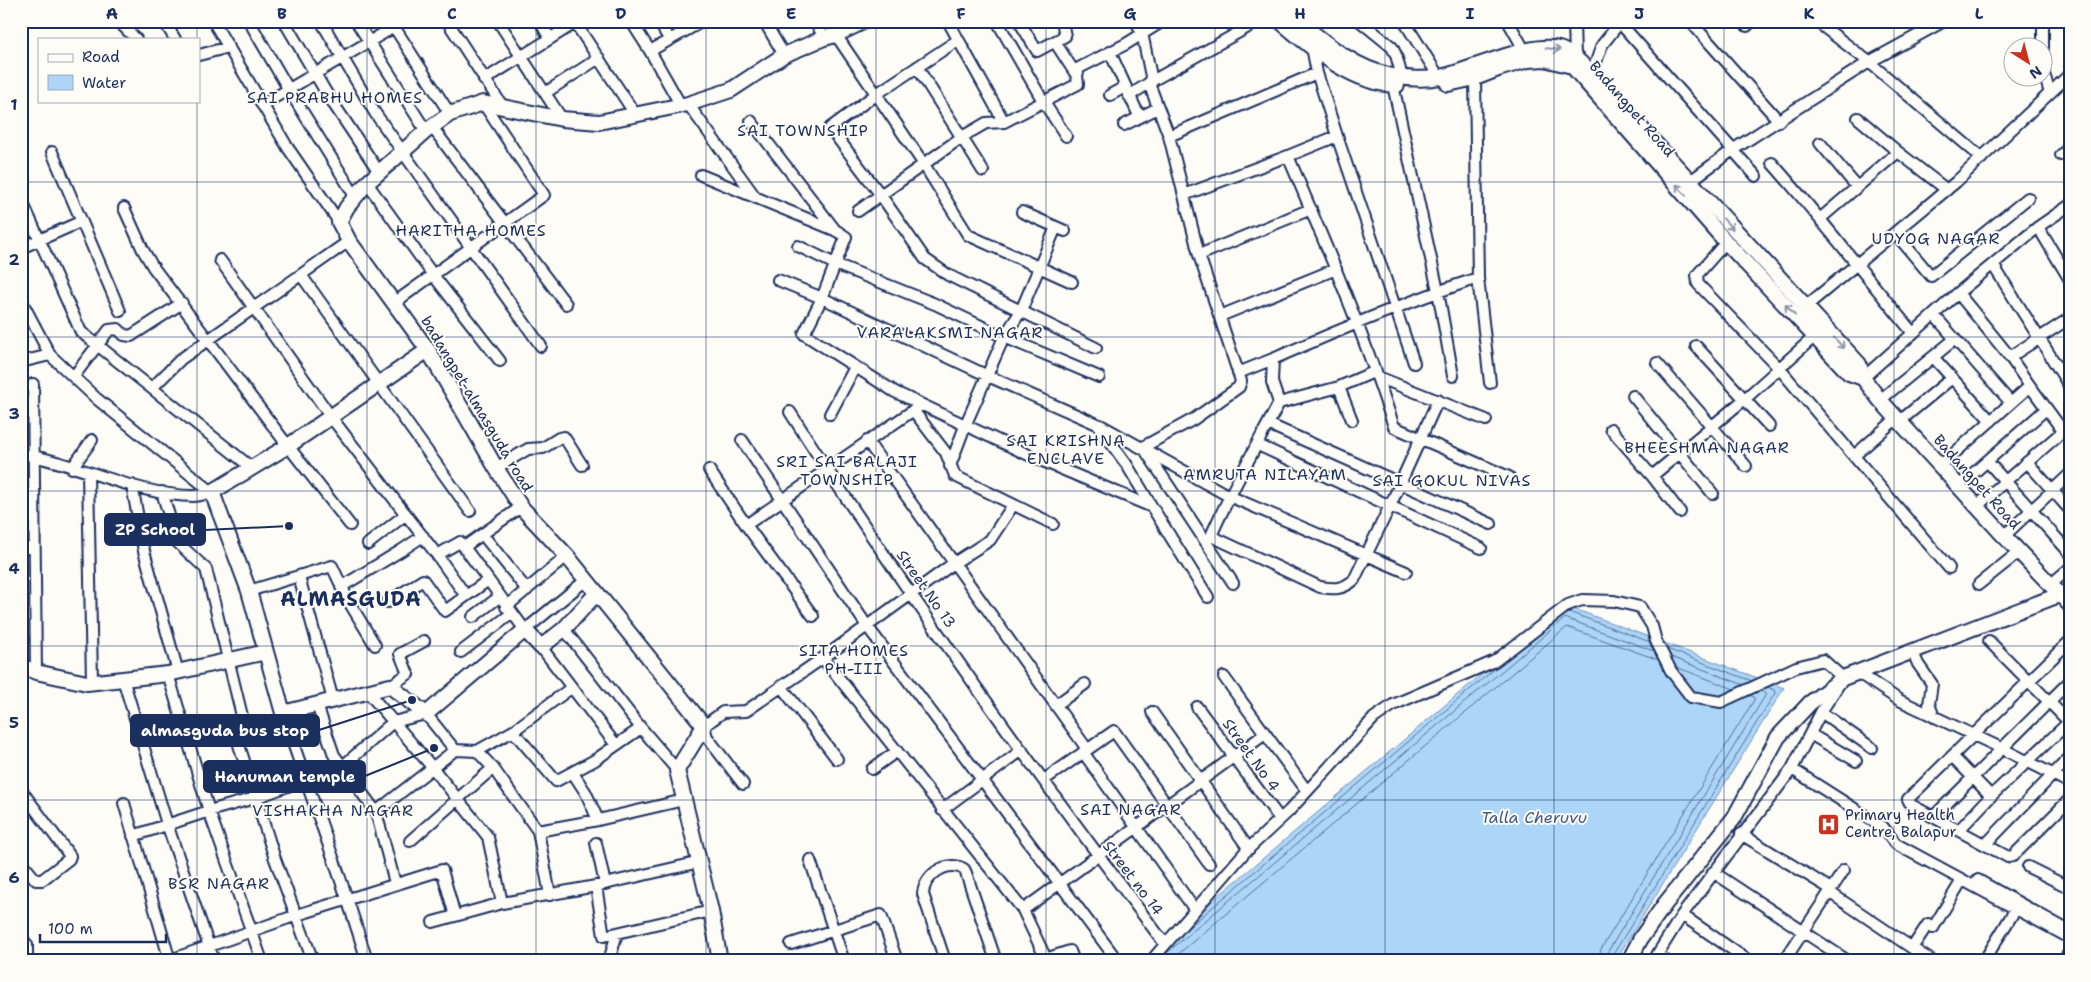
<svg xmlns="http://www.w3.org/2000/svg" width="2091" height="982" viewBox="0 0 2091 982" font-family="'Shantell Sans',sans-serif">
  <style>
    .water { fill: #acd5f7; stroke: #7293ba }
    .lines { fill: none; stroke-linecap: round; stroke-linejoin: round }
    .shore { stroke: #55719b; stroke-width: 1 }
    .street-casing { stroke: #1b2f5e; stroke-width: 14 }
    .secondary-casing { stroke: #1b2f5e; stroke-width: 18 }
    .street { stroke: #fdfcf7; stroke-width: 10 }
    .secondary { stroke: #fdfcf7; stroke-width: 14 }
    .oneway { stroke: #8c96aa }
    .grid { fill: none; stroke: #1b2f5e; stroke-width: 1; stroke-opacity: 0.55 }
    .labels { text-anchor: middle; stroke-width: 4; stroke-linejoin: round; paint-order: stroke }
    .street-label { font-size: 15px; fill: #1b2f5e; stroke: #fdfcf7 }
    .poi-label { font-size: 15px; fill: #1b2f5e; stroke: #fdfcf7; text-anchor: start }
    .neighbourhood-label { font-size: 16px; letter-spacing: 1px; fill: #1b2f5e; stroke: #fdfcf7 }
    .water-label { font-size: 16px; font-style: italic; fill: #3f5884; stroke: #fdfcf7 }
    .district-label { font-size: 20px; font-weight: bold; letter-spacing: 1px; fill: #1b2f5e; stroke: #fdfcf7 }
    .leader { fill: none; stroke: #1b2f5e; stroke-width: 2 }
    .callout-dot { fill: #1b2f5e; stroke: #fdfcf7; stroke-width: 2 }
    .callout { fill: #1b2f5e; stroke: #1b2f5e; stroke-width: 2 }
    .callout-label { font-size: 16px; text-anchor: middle; font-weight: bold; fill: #fff }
    .neatline { fill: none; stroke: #1b2f5e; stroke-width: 2 }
    .grid-label { font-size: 16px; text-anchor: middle; font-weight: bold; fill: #1b2f5e }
  </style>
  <rect width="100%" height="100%" fill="#fdfcf7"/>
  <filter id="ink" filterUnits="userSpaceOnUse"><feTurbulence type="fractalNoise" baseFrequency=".02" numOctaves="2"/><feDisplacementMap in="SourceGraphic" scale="10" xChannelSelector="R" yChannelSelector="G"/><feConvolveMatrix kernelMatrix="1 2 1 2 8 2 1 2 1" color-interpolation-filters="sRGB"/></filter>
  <g filter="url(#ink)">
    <path class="water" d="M1564,605L1784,688L1615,961H1141Z"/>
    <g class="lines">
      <path class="shore" d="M1569,612L1650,642
        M1667,649L1752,681
        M1671,657L1744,685
        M1676,667L1734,689
        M1188,928L1498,666
        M1162,957L1565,618L1654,651
        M1170,961L1567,627L1659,660
        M1598,961L1601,949L1754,700V697L1750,695
        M1605,961L1607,953L1765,696V693L1760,691
        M1611,961L1612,956L1775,693L1774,690L1768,687"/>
      <defs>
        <path id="street" d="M118,21L136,39
          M164,21L175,39
          M213,21L288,148L339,222
          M249,21L289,90L355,196
          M284,21L327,94L379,172
          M321,21L375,113L541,346
          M356,21L426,131
          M447,21L503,107
          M498,21L562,119
          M540,21L550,39
          M574,21L635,114
          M631,21L650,51
          M658,21L670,40
          M764,21L784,55
          M815,21L824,38
          M948,21L1004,122
          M997,21L1043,101L1066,136
          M1019,21L1037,51L1065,36L1062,21
          M1136,21L1142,33L1152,81L1150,86L1169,136L1199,255L1241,381L1239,387L1194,419L1143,447L1233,583
          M1360,21L1392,47L1396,55L1402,77
          M1404,21L1439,77
          M1508,21L1527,55
          M1690,21L1779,121
          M1816,21L1869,62L1982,158
          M391,22L450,114
          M1619,22L1756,176
          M1747,26L1752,21
          M836,35L923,163L968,235L1072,282
          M958,40L875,95L830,128L880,194L925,259L948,275L1096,348
          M1055,42L1077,76
          M1312,47L1317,73L1337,136L1414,363
          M2043,48V26L2045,21
          M1110,52L1139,116
          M199,55L229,47
          M2044,57V74L2050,93
          M1574,62L1575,58L1574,21
          M917,67L983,171
          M1475,78L1478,278L1490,383
          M1590,79L1602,45L1621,21
          M484,80L575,23
          M1393,85L1438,291L1453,376
          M545,93L599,58
          M1110,95L1125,87
          M1129,96L1152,81L1259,21
          M680,104L650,51L703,21
          M688,104L756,198
          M262,105L394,27
          M1858,118L1898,152
          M751,121L836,231
          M1124,125L1158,108
          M432,127L566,304
          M1169,136L1317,73
          M1337,136L1288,156C1326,245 1364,334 1394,427L1509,477
          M1820,143L1857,187
          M52,152L120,311
          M2061,155L2070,147
          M1772,163C1821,218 1866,277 1913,333
          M701,175L837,231L846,237L822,298L804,334L895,392L1033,457L1152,507L1208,597
          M1689,182L1734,149L1869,62L1944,21
          M367,183L433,275L500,361
          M1184,195L1288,156
          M21,199L81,332L252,468
          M2070,205L2038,227L2070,280
          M124,208L143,250L153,267L288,446L350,525
          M858,211L962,137L986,123L1004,122L1078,84L1077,76L1079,68L1126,44L1163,21
          M1022,212L1065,231
          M1821,218L1898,152L1947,190
          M1896,234L1931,276L2028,198
          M1726,242L1697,275L1698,284L1779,368L1949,568
          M798,246L835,264L935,304L1004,337L1099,377
          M21,248L80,222
          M1199,255L1311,209
          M220,260L331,417L437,555L466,596
          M1993,265L2070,387
          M301,275L470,511
          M778,280L822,298L988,376L1097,424L1127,465L1152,507
          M1958,293L2010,357
          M21,300L50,355L97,399L212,492
          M394,303L544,195L483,103
          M1805,307L1956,182L2070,74
          M1934,315L2011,403
          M1220,316L1336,269
          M1696,346L1769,426
          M21,362L50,355
          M1657,363L1746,466
          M1376,371L1339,387L1279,403C1256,447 1231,490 1211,536L1320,587C1334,589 1342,590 1354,580L1390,506L1438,400
          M1238,373L1273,359
          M74,376L109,330L118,329L124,335L131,336L182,303
          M1378,377L1486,420
          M1863,378L1958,293L2038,227
          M1952,378L1991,421
          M33,384L36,672
          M1339,387L1352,420
          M152,388L181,359L349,241
          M1633,396L1713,494
          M1880,400L1955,339
          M1279,403L1272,382L1273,359C1341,329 1408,301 1478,278
          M913,410L946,453L955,476L1053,524
          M790,412C907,595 1034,771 1165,944
          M830,414L855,367
          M1900,421L1952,378L1934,358
          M1268,424L1491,524
          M1100,425L1229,496L1406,572
          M1611,429L1652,476
          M742,440L867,626L1117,960
          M867,441L1087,749
          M1258,445L1481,548
          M21,454C76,462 137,496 194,496C200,496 207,493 212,492
          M1854,456L1897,418
          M1987,461L2070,553
          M2027,462L2070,510
          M1941,465L2030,386L2010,357L2070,318
          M950,466L965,426L1004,337L1021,311L1056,227
          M72,468L92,440
          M496,468L528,449L543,448L559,438L564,437L582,465
          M709,470L746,525
          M88,473L92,682
          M132,485L144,551L178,672
          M1959,486L2046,409
          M162,492L177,542L206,569L243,720
          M1977,506L2063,431L2030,386
          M521,507L464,547L525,630L586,580
          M1680,512L1652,476L1746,398L1815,336
          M483,535L527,590
          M2004,536L2070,474
          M368,544L406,514
          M21,548H34
          M437,555L460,542L464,547
          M299,577L333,700
          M1979,584L2019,552
          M2050,585L2070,568
          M341,587L402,550L423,536
          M249,591L332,566L349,602L375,645
          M388,602L423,580L445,611L487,581
          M506,607L567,556
          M813,616L746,525L921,405
          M473,617L499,597
          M564,629L641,728L677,770
          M1989,641L2070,723
          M2070,641L1908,799L1911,805L2008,857L2013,856L2070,799
          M541,647L616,745
          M1912,650L1918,664L1932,684L1929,704L1934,717
          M461,652L511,614
          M823,658L1023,910L1047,961
          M1857,672L1899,700L2001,748L2070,783
          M168,674L209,811L262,961
          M1224,677L1307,791
          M123,679L167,824L214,961
          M390,686L408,674L400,654L424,641
          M781,686L837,759
          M367,691L432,767L488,837L502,903
          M317,705L334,755L376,812L395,883
          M1056,705L1085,684
          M1197,707L1280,819
          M1152,712L1249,849
          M1821,712L1872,748
          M283,713C310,796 342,877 367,961
          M513,731L556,781L595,760L641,728
          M1810,734L1856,761
          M239,745L275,859L313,961
          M477,751L493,768L538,831L550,895
          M1083,752L1195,910
          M1952,756L1991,796
          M872,769L897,751
          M573,773L586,793L598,820
          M1044,780L1114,731L1209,864
          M743,784L707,737L704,726L723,712L746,711L823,658L954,563L990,540L1013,505
          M21,790L70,856L69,859L42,880H36L21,862
          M124,803L170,961
          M942,810L1022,750
          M376,812L455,750L477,751L513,731L571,688
          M1933,817L2070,681
          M1959,830L1991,796L2070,721
          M538,831L598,820L684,800
          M1741,834L1831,889
          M133,836L209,811L255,798L343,766L393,722L426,714L455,750
          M410,841L493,768
          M596,843L605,884
          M1986,844L2070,757
          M810,860L844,961
          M2028,867L2070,888
          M1713,872L1848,961
          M1978,880L2064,928
          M596,886L604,936L711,911
          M1829,892L1912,948
          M1023,910L1265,734
          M1682,915L1749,961
          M433,922L455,916
          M21,937L27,945V961
          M791,944L881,915L897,961
          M170,960L297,915L442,870L455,916L502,903L596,886L700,862
          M609,961L617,933
          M945,961L923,894C924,876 946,859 964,869L966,873L996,961
          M1039,961L1070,951L1074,961
          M1151,961L1245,852L1289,811L1374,718L1393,705L1495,661L1568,605L1582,600L1614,601L1640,607L1652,626L1656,641L1671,671L1691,697L1721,702L1796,667L1823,660L1843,678L1821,712L1792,769L1883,827L1896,844L2070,938
          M1666,961L1657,955L1682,915L1792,769
          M1784,961L1844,870
          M1932,961L1912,948L1928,924L1933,928L1962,880
          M1984,961L2015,910
          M2063,961L2070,952"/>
        <path id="secondary" d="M1280,21C1313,49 1352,84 1397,85
          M1298,21C1326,43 1352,67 1388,75C1404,79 1426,80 1441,77C1472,70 1535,39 1562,50C1574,55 1583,65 1591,74L1859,364L1863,378L1880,400L2004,536L2070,605
          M1448,84L1475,78L1498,69L1528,60L1545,59L1572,66L1726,242L1849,373L1863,378
          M428,350L288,446L212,492L249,591L283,713L390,686L426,714L525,630L541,647L564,629L596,594
          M21,666L36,672L87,683L168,674L266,652
          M720,961L711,911L677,770L704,726L567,556L521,507L496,468L428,350L349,241L339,222L347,207L367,183L426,131L450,114L483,103L562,119L599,122L688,104L731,90L784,55L824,38L836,35L865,21
          M1629,961L1641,938L1665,904L1734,818L1778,737L1810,703L1843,678L2059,595"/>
      </defs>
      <use href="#street" class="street-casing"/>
      <use href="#secondary" class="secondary-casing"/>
      <use href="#street" class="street"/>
      <use href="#secondary" class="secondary"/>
    </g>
    <defs><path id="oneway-shaft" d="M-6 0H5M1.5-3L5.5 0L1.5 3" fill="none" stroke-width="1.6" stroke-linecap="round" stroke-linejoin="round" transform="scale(1.25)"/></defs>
    <g class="oneway">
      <use href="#oneway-shaft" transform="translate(1553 49) rotate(7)"/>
      <use href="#oneway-shaft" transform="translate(1681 190) rotate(-131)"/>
      <use href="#oneway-shaft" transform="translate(1728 224) rotate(48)"/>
      <use href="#oneway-shaft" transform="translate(1790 310) rotate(-133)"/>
      <use href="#oneway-shaft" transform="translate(1839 343) rotate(47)"/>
    </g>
  </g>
  <path class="grid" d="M197,21V39M367,21V961M536,21V961M706,21V961M876,21V961M1046,21V961M1215,21V961M1385,21V961M1554,21V961M1724,21V961M1894,21V961M197,101V961M21,182H2070M21,337H2070M21,491H2070M21,646H2070M21,800H2070"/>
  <defs>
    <symbol id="hospital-square" viewBox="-11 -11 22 22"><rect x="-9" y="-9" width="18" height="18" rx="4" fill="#c8321e" stroke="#fdfcf7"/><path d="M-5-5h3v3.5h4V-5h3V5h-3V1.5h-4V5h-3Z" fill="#fff"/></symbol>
  </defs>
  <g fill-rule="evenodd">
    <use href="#hospital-square" x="1816" y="812" width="25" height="25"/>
  </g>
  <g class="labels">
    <g class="street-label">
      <text transform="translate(1632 109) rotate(49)" y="5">Badangpet Road</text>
      <text transform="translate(477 404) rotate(59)" y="5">badangpet-almasguda road</text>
      <text transform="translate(1977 482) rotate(48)" y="5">Badangpet Road</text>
      <text transform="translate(926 589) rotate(55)" y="5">Street No 13</text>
      <text transform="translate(1251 755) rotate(54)" y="5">Street No 4</text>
      <text transform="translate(1133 878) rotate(53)" y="5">Street no 14</text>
    </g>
    <g class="poi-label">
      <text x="1845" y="820">Primary Health<tspan x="1845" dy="17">Centre, Balapur</tspan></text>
    </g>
    <g class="neighbourhood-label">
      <text x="335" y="103">SAI PRABHU HOMES</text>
      <text x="803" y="136">SAI TOWNSHIP</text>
      <text x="471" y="236">HARITHA HOMES</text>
      <text x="1936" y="244">UDYOG NAGAR</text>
      <text x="950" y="338">VARALAKSMI NAGAR</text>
      <text x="1066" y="446">SAI KRISHNA<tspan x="1066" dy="18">ENCLAVE</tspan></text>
      <text x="1707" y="453">BHEESHMA NAGAR</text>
      <text x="847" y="467">SRI SAI BALAJI<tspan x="847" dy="18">TOWNSHIP</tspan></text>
      <text x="1265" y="480">AMRUTA NILAYAM</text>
      <text x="1452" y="486">SAI GOKUL NIVAS</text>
      <text x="854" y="656">SITA HOMES<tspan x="854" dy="18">PH-III</tspan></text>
      <text x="1131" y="815">SAI NAGAR</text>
      <text x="333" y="816">VISHAKHA NAGAR</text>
      <text x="219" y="889">BSR NAGAR</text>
    </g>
    <g class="water-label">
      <text x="1534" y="823">Talla Cheruvu</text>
    </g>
    <g class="district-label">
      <text x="351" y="606">ALMASGUDA</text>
    </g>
  </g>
  <path class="leader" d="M289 526L205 530M412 700L319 730M434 748L365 776"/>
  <g class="callout-dot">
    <circle cx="289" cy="526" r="5"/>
    <circle cx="412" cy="700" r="5"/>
    <circle cx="434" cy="748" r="5"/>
  </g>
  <g class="callout">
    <rect x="105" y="514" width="100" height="31" rx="5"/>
    <rect x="131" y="715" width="188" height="31" rx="5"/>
    <rect x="204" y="761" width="161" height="31" rx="5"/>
  </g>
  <g class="callout-label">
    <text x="155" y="535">ZP School</text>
    <text x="225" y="736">almasguda bus stop</text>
    <text x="285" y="782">Hanuman temple</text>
  </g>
  <rect width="2091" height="982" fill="none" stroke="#fdfcf7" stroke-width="55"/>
  <rect x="38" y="38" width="162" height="65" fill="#fdfcf7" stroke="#a3aaba"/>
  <rect x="48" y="54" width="25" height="8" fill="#fdfcf7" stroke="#a3aaba"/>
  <text x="82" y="62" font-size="15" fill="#1b2f5e">Road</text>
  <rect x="48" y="75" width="25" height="15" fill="#acd5f7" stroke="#a3aaba"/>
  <text x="82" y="88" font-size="15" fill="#1b2f5e">Water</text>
  <g transform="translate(2028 62) rotate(144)"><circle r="24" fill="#fdfcf7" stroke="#a3aaba"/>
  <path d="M0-4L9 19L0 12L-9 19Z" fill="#c8321e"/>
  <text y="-8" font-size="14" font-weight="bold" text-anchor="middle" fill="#1b2f5e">N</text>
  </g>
  <path d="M40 934v8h126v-8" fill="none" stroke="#1b2f5e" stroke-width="2.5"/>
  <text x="48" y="934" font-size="15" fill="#1b2f5e" stroke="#fdfcf7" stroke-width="4" paint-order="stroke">100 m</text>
  <rect x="28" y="28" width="2036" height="926" class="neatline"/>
  <g class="grid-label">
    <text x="112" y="19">A</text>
    <text x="282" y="19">B</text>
    <text x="452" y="19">C</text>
    <text x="621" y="19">D</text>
    <text x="791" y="19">E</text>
    <text x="961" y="19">F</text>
    <text x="1130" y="19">G</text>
    <text x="1300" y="19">H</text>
    <text x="1470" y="19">I</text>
    <text x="1639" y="19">J</text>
    <text x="1809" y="19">K</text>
    <text x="1979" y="19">L</text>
    <text x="14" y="110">1</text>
    <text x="14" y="265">2</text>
    <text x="14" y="419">3</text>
    <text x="14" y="574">4</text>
    <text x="14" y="728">5</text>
    <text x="14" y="883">6</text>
  </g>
</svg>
